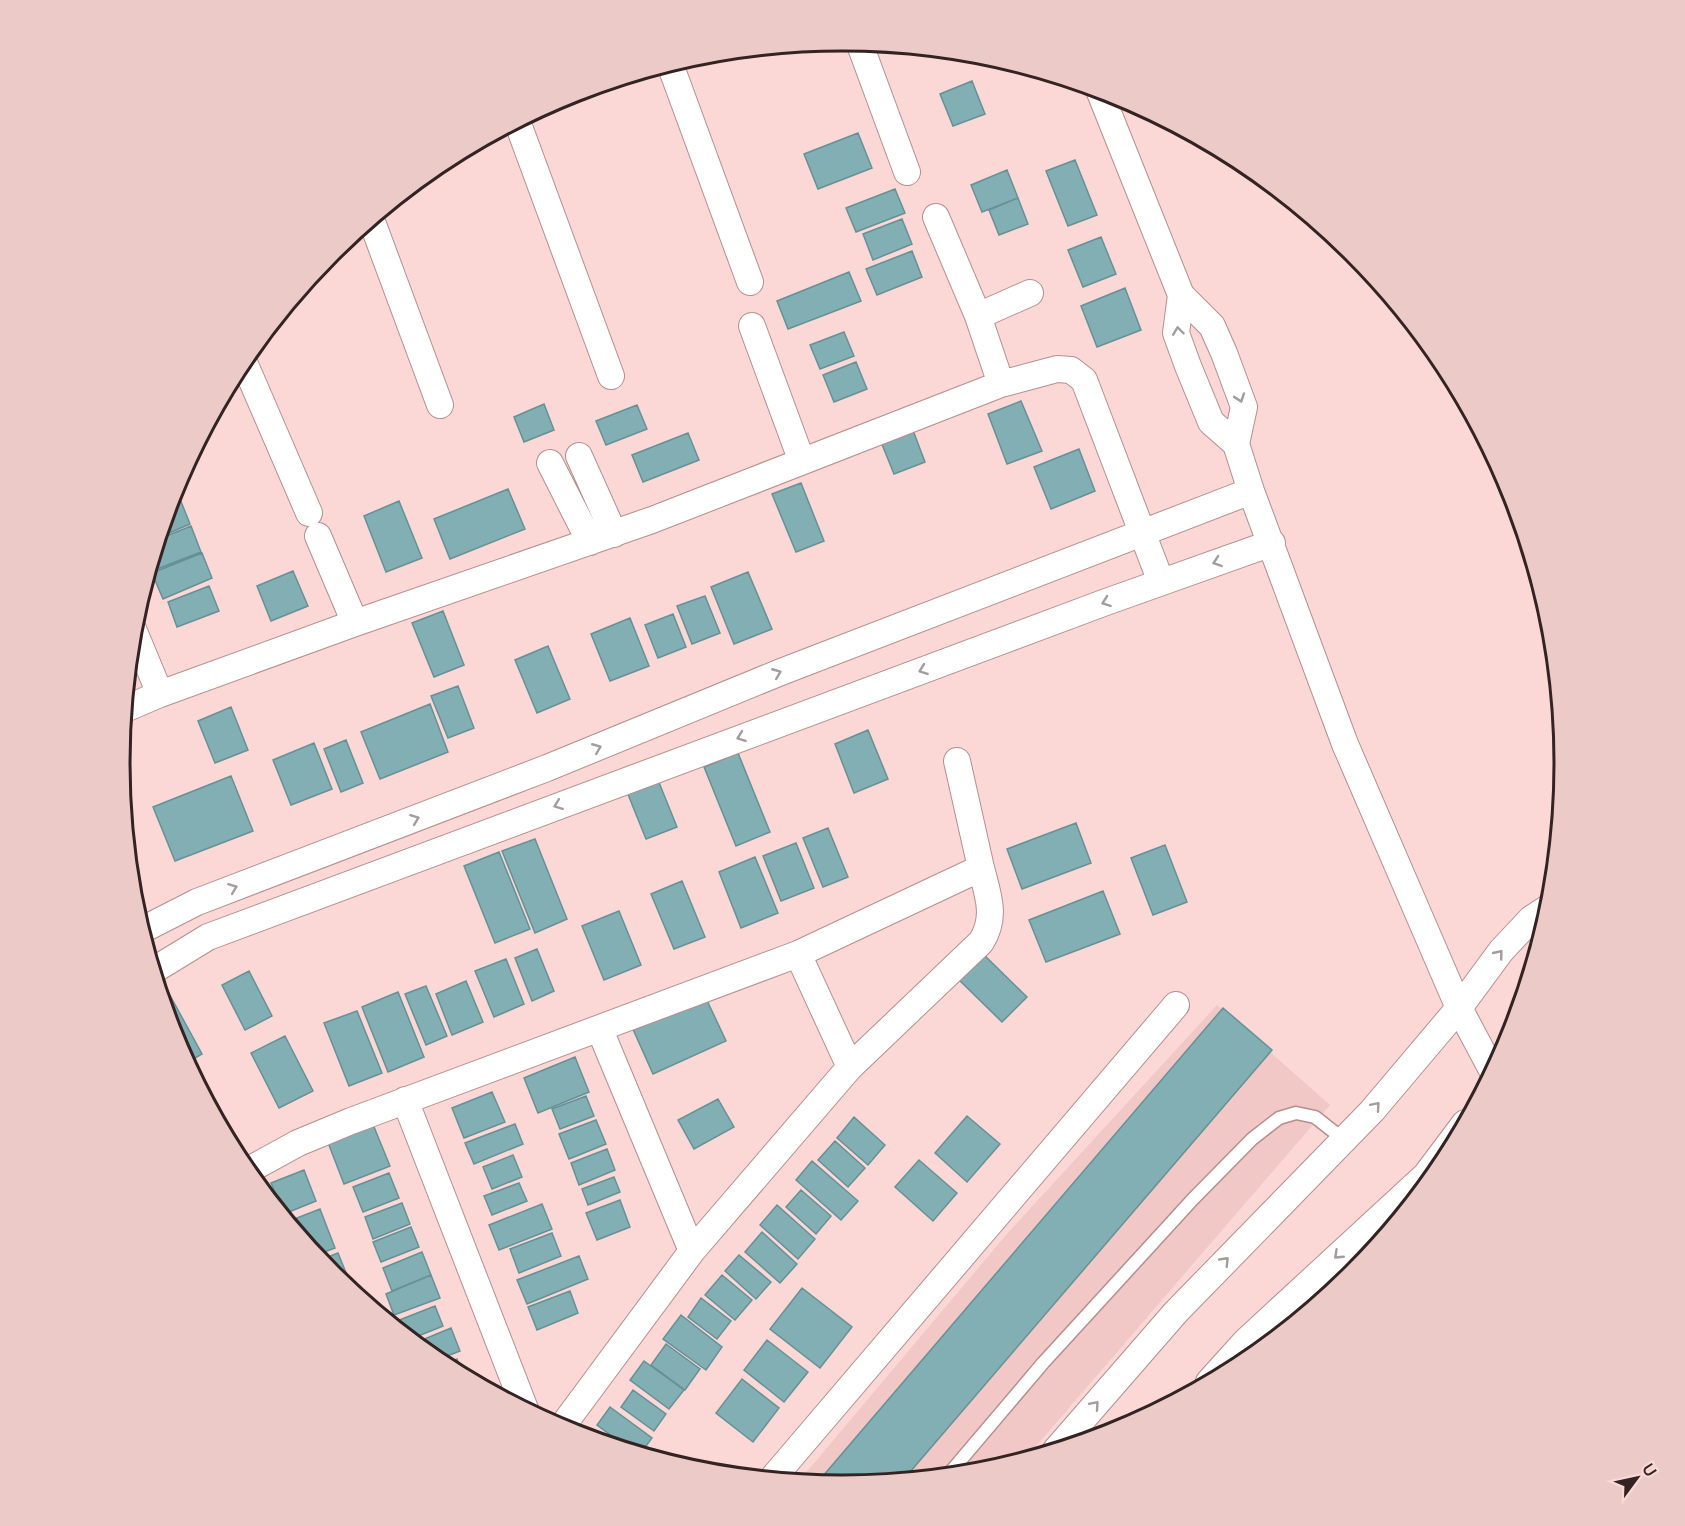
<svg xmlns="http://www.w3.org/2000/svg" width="1685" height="1526" viewBox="0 0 1685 1526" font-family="Manrope,sans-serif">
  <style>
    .built { fill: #f1c8c6 }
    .building { fill: #81afb4; stroke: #659196; stroke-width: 1.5 }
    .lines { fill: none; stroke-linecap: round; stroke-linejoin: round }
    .lane-casing { stroke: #b68e8c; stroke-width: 15 }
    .street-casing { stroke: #b68e8c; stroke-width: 28 }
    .lane { stroke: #fff; stroke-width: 12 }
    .street { stroke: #fff; stroke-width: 26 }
    .oneway { stroke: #a39c9c }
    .rim { fill: none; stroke: #332322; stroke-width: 3 }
  </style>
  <rect width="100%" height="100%" fill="#fbd8d6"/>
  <path class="built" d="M1217,1005L1330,1105L1025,1459L983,1472L843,1485L799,1481L1006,1235Z"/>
  <path class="building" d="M972,81L985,114L953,126L940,94Z
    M858,133L872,168L818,189L804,154Z
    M1075,160L1097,215L1068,226L1046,171Z
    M1007,170L1018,198L982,212L971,185Z
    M895,189L905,213L856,232L846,208Z
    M1018,198L1028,224L999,235L989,210Z
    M902,219L912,244L873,260L863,234Z
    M1101,237L1116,274L1083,287L1068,250Z
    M912,251L922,277L877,295L866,269Z
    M849,272L861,301L788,329L777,301Z
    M1125,288L1141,330L1097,347L1081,306Z
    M844,332L854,356L820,369L810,345Z
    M856,362L867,389L834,402L823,375Z
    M1021,401L1042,451L1007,464L988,414Z
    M544,404L554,430L524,442L514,417Z
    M637,405L647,429L606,445L596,421Z
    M911,425L925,462L894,474L879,437Z
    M688,433L699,460L643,482L632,455Z
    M1079,449L1095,491L1051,509L1034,467Z
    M801,483L824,541L796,552L772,494Z
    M508,489L525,529L450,559L434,519Z
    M180,499L190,524L160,537L170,503Z
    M399,501L422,558L386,572L364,516Z
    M191,526L201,552L152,571L150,568L159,539Z
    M202,553L212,578L163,599L152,573Z
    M293,571L308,606L271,621L257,586Z
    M748,572L772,629L734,644L711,587Z
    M209,586L219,611L177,627L168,602Z
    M705,596L720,633L692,644L677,606Z
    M443,611L464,665L434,677L412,623Z
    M673,614L686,647L658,658L645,625Z
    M630,618L649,666L610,681L591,634Z
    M548,646L570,699L537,713L515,660Z
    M458,686L474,728L448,738L431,696Z
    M430,704L448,752L380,779L361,732Z
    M231,707L248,750L215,763L198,721Z
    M868,730L888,779L854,793L835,744Z
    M346,740L363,783L341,792L324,749Z
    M314,743L332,789L291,805L273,760Z
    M738,753L770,832L736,846L704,767Z
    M231,776L253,831L175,861L153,807Z
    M658,780L677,827L646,839L627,792Z
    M1076,823L1091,863L1022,889L1007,849Z
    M828,828L848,877L823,887L803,838Z
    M535,839L567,919L535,933L502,851Z
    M796,843L814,888L781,901L763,856Z
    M1165,845L1187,902L1153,915L1131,858Z
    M499,852L530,929L495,943L464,866Z
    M755,857L778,913L741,928L719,872Z
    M682,881L705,937L674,949L651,894Z
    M1103,891L1120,934L1046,962L1029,920Z
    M619,911L641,965L604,980L582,926Z
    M537,949L554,991L532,1001L515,958Z
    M978,949L1027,997L1002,1022L953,974Z
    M506,959L524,1004L494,1017L475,971Z
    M249,971L272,1016L245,1030L222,985Z
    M466,981L483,1022L452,1035L436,994Z
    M426,986L447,1036L426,1045L405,994Z
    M166,988L202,1054L187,1063L175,1039L160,991Z
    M398,992L424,1057L388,1072L362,1007Z
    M704,994L726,1041L653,1074L632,1027Z
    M1223,1008L1272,1050L904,1479L842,1486L817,1483Z
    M357,1011L382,1073L349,1086L324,1023Z
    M285,1036L313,1091L279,1108L251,1053Z
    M575,1057L589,1092L538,1113L524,1078Z
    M492,1092L505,1122L464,1138L452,1108Z
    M586,1096L594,1116L560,1129L552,1109Z
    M718,1099L734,1127L694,1149L678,1120Z
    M967,1116L1000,1144L967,1182L935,1153Z
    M854,1117L885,1145L868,1165L837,1138Z
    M596,1120L606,1144L569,1159L559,1134Z
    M372,1122L390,1166L344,1184L327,1140Z
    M515,1124L523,1144L474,1164L465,1143Z
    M835,1141L865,1168L848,1187L818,1160Z
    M607,1149L615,1170L579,1185L571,1163Z
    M513,1155L522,1177L492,1189L483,1167Z
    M919,1160L957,1193L933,1221L895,1187Z
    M812,1161L858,1201L841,1220L796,1180Z
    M304,1170L316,1201L284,1214L271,1183Z
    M389,1173L399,1198L363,1212L353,1187Z
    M614,1177L620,1192L588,1205L582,1189Z
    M519,1183L527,1201L492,1215L484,1196Z
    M801,1190L831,1216L816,1234L786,1207Z
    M620,1200L630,1227L597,1240L586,1213Z
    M402,1203L410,1224L373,1239L365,1217Z
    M542,1204L552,1229L499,1250L489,1225Z
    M777,1205L815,1239L798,1259L760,1225Z
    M320,1209L335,1248L316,1255L289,1221Z
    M411,1227L419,1247L381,1262L373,1242Z
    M762,1232L797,1264L780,1283L745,1252Z
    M552,1233L561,1256L519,1273L510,1249Z
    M422,1252L431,1275L392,1291L383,1268Z
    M338,1253L351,1285L347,1287L320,1260Z
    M739,1255L771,1282L756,1299L725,1271Z
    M579,1256L588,1279L527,1304L517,1280Z
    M431,1275L440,1298L394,1315L386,1294Z
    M722,1275L752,1300L735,1320L705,1295Z
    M802,1288L852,1327L820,1368L770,1329Z
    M570,1291L578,1313L537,1330L528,1307Z
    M701,1298L731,1321L717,1339L688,1317Z
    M435,1306L443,1326L411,1339L401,1331L397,1321Z
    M681,1315L722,1347L706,1370L663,1339Z
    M451,1328L460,1351L437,1360L415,1343Z
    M767,1340L808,1372L784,1402L744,1370Z
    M666,1344L700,1369L685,1390L651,1365Z
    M457,1359L463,1376L443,1365Z
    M644,1361L684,1390L669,1409L630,1380Z
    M742,1379L779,1408L753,1442L716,1413Z
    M633,1390L666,1414L654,1431L621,1407Z
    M610,1407L652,1438L641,1453L631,1450L597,1425Z"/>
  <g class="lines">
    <defs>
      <path id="lane" d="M948,1475L1043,1363L1193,1199L1252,1139L1279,1118L1296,1113L1315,1117L1343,1139"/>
      <path id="street" d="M859,42L907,172
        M670,64L750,282
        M1099,90L1181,295L1212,326L1224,353L1244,407L1236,444L1251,491L1345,744L1459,1008L1493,1072
        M517,121L611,376
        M371,219L440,405
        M1181,295L1176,333L1188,366L1211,422L1236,444
        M978,316L1030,293
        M752,326L801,459
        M243,360L309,513
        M1001,384L1057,369L1071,370L1084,380L1161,582
        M579,456L614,534
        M550,463L590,542
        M318,536L355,623
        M133,629L160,694
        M125,709L160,694L355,623L652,520L1001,384L978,316L936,217
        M957,761L981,868
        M142,930L197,902L547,768L781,672L1251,491
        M798,954L850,1067
        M154,970L208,937L1106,602L1272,543
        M600,1030L692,1251
        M405,1100L525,1409
        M247,1171L298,1143L351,1121L798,954L981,868C988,895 997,917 981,942L850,1067L692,1251L561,1428
        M1209,1382L1246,1341L1426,1175L1465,1123
        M1056,1450L1176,1312L1372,1111L1459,1008L1501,951L1531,919L1551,906
        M772,1479L1176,1005"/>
    </defs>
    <use href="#lane" class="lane-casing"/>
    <use href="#street" class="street-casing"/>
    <use href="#lane" class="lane"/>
    <use href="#street" class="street"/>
  </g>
  <defs><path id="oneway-chevron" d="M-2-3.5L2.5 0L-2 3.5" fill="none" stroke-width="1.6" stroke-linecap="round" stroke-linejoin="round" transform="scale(1.5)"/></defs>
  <g class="oneway">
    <use href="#oneway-chevron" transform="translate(1178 331) rotate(-97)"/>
    <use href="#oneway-chevron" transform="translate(1240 398) rotate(71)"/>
    <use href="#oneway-chevron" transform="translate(1217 562) rotate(161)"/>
    <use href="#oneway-chevron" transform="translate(1106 602) rotate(160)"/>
    <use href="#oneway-chevron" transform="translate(923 670) rotate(160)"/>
    <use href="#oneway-chevron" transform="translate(777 673) rotate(-22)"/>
    <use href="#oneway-chevron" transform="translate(741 737) rotate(160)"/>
    <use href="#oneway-chevron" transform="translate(597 748) rotate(-22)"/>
    <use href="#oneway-chevron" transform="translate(558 805) rotate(159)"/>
    <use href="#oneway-chevron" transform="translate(415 819) rotate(-21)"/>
    <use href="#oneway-chevron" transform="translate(233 888) rotate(-21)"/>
    <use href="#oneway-chevron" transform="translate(1499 954) rotate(-51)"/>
    <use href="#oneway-chevron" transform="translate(1376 1106) rotate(-49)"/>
    <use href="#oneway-chevron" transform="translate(1338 1255) rotate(137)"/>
    <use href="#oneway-chevron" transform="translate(1225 1261) rotate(-46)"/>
    <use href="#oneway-chevron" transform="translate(1095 1405) rotate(-49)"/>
  </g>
  <path d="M0 0H1685V1526H0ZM130 763a712 712 0 1 1 1424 0a712 712 0 1 1-1424 0Z" fill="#ebcac8" fill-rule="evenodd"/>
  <path class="rim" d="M130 763a712 712 0 1 1 1424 0a712 712 0 1 1-1424 0Z"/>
  <g transform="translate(1637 1478) rotate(57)" stroke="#fbd8d6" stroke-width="4.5" paint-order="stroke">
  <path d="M0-4.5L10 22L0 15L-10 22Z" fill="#332322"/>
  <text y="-9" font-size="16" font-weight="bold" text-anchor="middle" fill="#332322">U</text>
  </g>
</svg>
